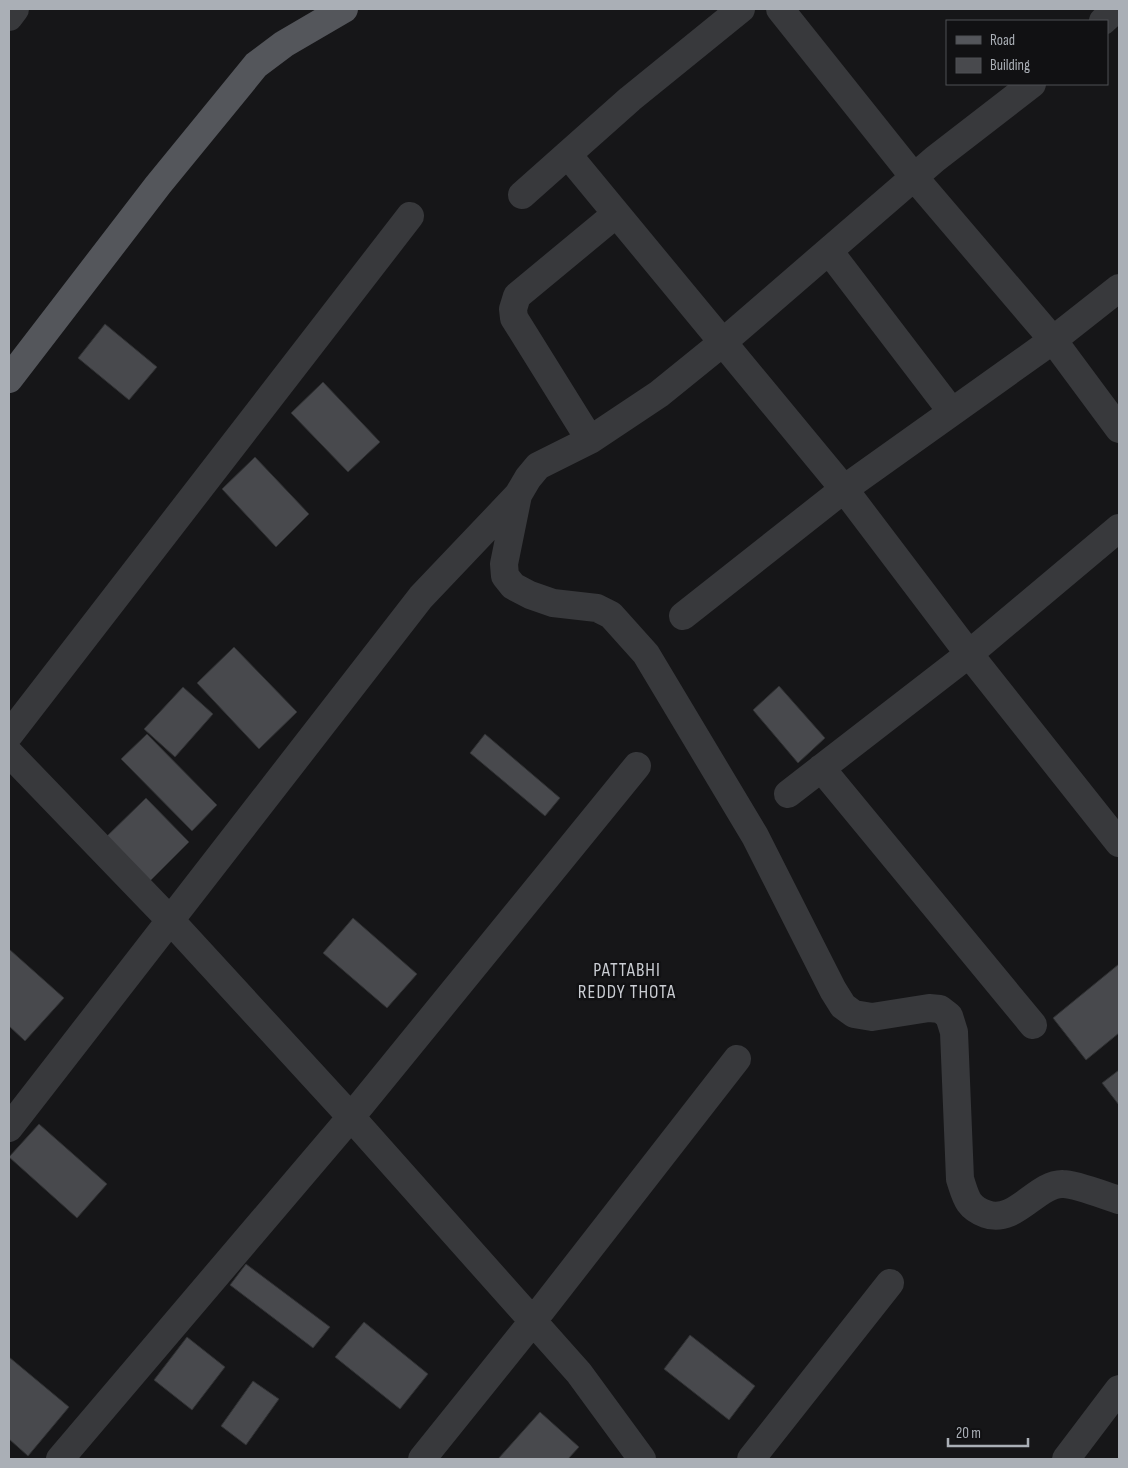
<svg xmlns="http://www.w3.org/2000/svg" width="1128" height="1468" viewBox="0 0 1128 1468" font-family="'Sofia Sans Condensed',sans-serif">
  <style>
    .building { fill: #48494d; stroke: #303133 }
    .lines { fill: none; stroke-linecap: round; stroke-linejoin: round }
    .minor { stroke: #38393c; stroke-width: 28 }
    .major { stroke: #54565b; stroke-width: 28 }
    .labels { text-anchor: middle; stroke-width: 5; stroke-linejoin: round; paint-order: stroke }
    .neighbourhood-label { font-size: 19px; letter-spacing: 1px; fill: #cacdd3; stroke: #111113 }
  </style>
  <rect width="100%" height="100%" fill="#161618"/>
  <path class="building" d="M105,324L157,367L129,400L78,358Z
    M323,382L380,442L348,472L291,413Z
    M255,457L309,514L276,547L222,489Z
    M234,647L297,712L259,749L197,683Z
    M779,686L825,738L798,763L753,710Z
    M183,687L213,714L175,757L144,729Z
    M147,734L217,805L192,831L121,759Z
    M485,734L560,798L545,816L470,753Z
    M146,798L189,842L146,885L103,840Z
    M353,918L417,974L387,1008L323,953Z
    M9,949L64,998L25,1041L9,1026Z
    M1119,964V1033L1086,1060L1053,1018Z
    M1119,1070V1105L1102,1083Z
    M39,1124L107,1184L77,1218L9,1157Z
    M246,1264L330,1327L313,1348L230,1285Z
    M364,1322L428,1374L400,1409L335,1357Z
    M690,1335L755,1386L729,1420L664,1369Z
    M187,1337L225,1367L192,1410L154,1380Z
    M9,1357L69,1407L28,1456L9,1439Z
    M253,1381L279,1399L246,1445L221,1426Z
    M540,1412L579,1447L568,1459H498Z"/>
  <g class="lines">
    <path class="minor" d="M780,9L914,177L1053,340L1119,429
      M9,17L15,9
      M1103,21L1116,9
      M1032,84L935,159L722,343L659,394L590,440L538,466L528,478L518,495L504,564L505,576L513,586L530,595L553,603L597,608L611,615L646,654L755,836L833,990L843,1006L854,1014L872,1017L929,1008L940,1009L949,1016L954,1032L960,1179C966,1197 967,1207 986,1214C1015,1225 1037,1183 1063,1184C1076,1184 1106,1196 1119,1200
      M568,155L844,489L969,654L1119,528
      M522,195L630,99L741,9
      M829,251L952,412
      M590,440L514,318L513,309L517,296L616,214
      M683,616L844,489L1053,340L1119,288
      M9,735L410,216
      M9,753L171,921L351,1117L579,1373L642,1459
      M821,768L1033,1025
      M788,794L969,654L1119,843
      M9,1128L421,597L518,495
      M60,1459L351,1117L637,766
      M422,1459L533,1321L737,1059
      M751,1459L890,1283
      M1066,1459L1119,1389"/>
    <path class="major" d="M9,379L158,185L256,65L284,44L344,9"/>
  </g>
  <g class="labels">
    <g class="neighbourhood-label">
      <text x="627" y="976">PATTABHI<tspan x="627" dy="22">REDDY THOTA</tspan></text>
    </g>
  </g>
  <rect width="1128" height="1468" fill="none" stroke="#aaafb6" stroke-width="20"/>
  <rect x="946" y="20" width="162" height="65" fill="#111113" stroke="#4e5054"/>
  <rect x="956" y="36" width="25" height="8" fill="#54565b" stroke="#4e5054"/>
  <text x="990" y="45" font-size="15" fill="#aaafb6">Road</text>
  <rect x="956" y="58" width="25" height="15" fill="#48494d" stroke="#4e5054"/>
  <text x="990" y="70" font-size="15" fill="#aaafb6">Building</text>
  <path d="M948 1438v8h80v-8" fill="none" stroke="#aaafb6" stroke-width="2.5"/>
  <text x="956" y="1438" font-size="15" fill="#aaafb6" stroke="#111113" stroke-width="4" paint-order="stroke">20 m</text>
</svg>
